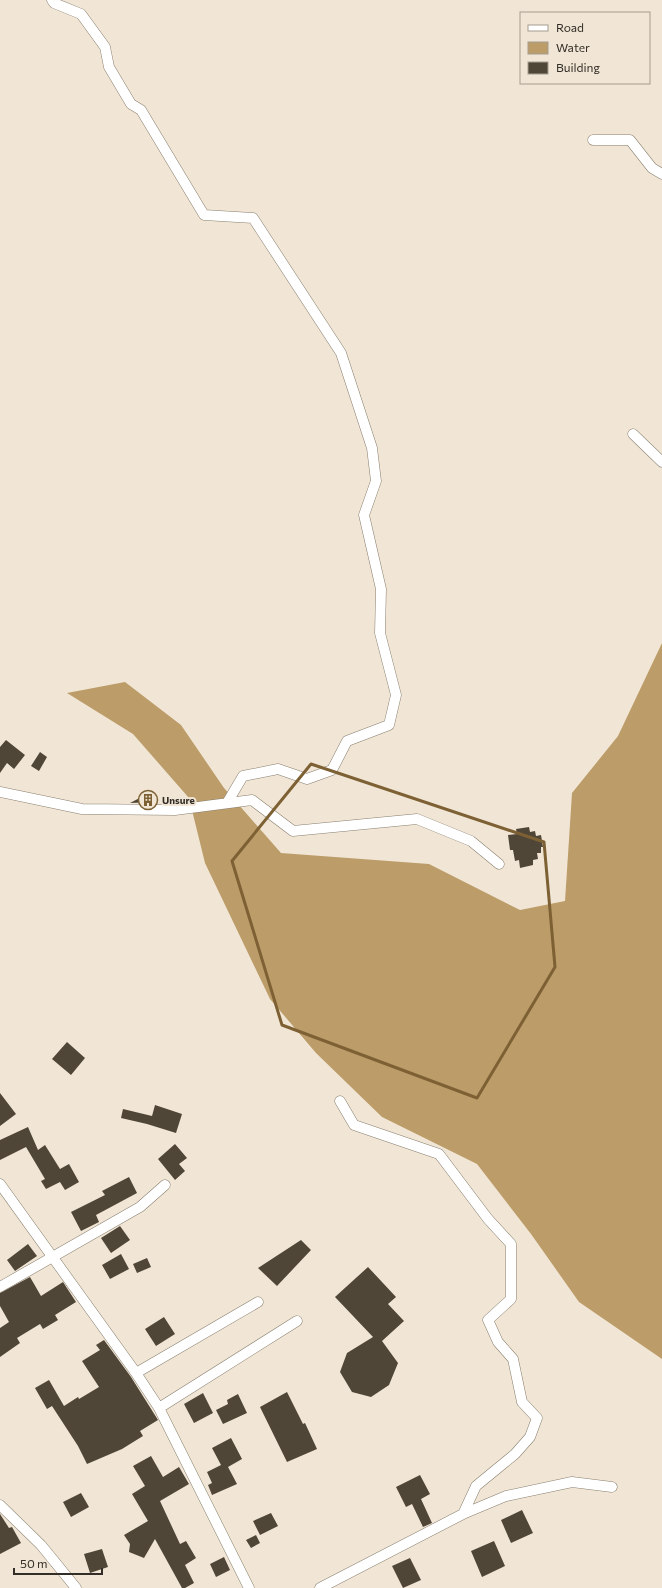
<svg xmlns="http://www.w3.org/2000/svg" width="662" height="1588" viewBox="0 0 662 1588" font-family="Commissioner,sans-serif">
  <style>
    .water { fill: #bc9c69 }
    .building { fill: #4f4638 }
    .lines { fill: none; stroke-linecap: round; stroke-linejoin: round }
    .street-casing { stroke: #897f6f; stroke-width: 11 }
    .street { stroke: #fff; stroke-width: 10 }
    .marked { fill: none; stroke: #7d6134; stroke-width: 3; stroke-linejoin: round }
    .labels { text-anchor: middle; stroke-width: 4; stroke-linejoin: round; paint-order: stroke }
    .poi-label { font-size: 10px; font-weight: bold; fill: #322d27; stroke: #f1e6d5; text-anchor: start }
  </style>
  <rect width="100%" height="100%" fill="#f1e6d5"/>
  <path class="water" d="M662,643V1359L579,1302L531,1234L477,1164L382,1117L316,1053L270,999L205,863L189,798L133,734L67,693L125,682L181,725L224,788L281,853L429,864L520,910L565,901L572,793L618,736Z"/>
  <path class="building" d="M6,740L25,755L14,769L7,763L0,773V747Z
    M40,752L47,757L39,771L31,766Z
    M153,791L155,802L130,803Z
    M529,827L530,832L535,831L536,836L541,835L543,847H541V853H537L538,859L533,860V865L520,868L519,860L515,861L513,850H510L508,835L517,834L516,829Z
    M67,1042L85,1058L71,1075L52,1059Z
    M0,1093L16,1114L0,1126Z
    M155,1105L182,1114L176,1133L147,1124L121,1118L123,1109L152,1116Z
    M28,1127L38,1150L45,1145L60,1169L69,1164L79,1182L65,1190L60,1182L46,1189L41,1181L45,1179L26,1147L0,1160V1140Z
    M175,1144L187,1158L179,1164L185,1171L175,1180L158,1159Z
    M129,1177L137,1193L96,1215L99,1222L81,1231L71,1212L105,1195L102,1191Z
    M120,1226L130,1240L111,1253L101,1238Z
    M301,1240L311,1250L277,1286L258,1268Z
    M28,1244L37,1256L15,1271L7,1260Z
    M121,1254L129,1269L110,1279L102,1265Z
    M147,1258L151,1267L137,1273L133,1264Z
    M368,1267L396,1297L388,1304L404,1321L382,1341L398,1363L389,1385L371,1397L352,1392L340,1372L347,1353L373,1337L335,1297Z
    M30,1277L41,1296L63,1282L76,1302L55,1315L58,1320L43,1329L40,1324L17,1338L20,1343L0,1357V1328L9,1322L0,1306V1293Z
    M164,1317L175,1334L156,1346L145,1329Z
    M104,1340L131,1377L158,1420L140,1431L143,1436L122,1449L87,1464L78,1446L52,1406L47,1409L35,1388L49,1380L64,1406L78,1397L79,1399L99,1387L82,1361L100,1350L96,1345Z
    M287,1392L303,1424L305,1423L317,1449L287,1462L260,1407Z
    M203,1393L213,1413L194,1423L184,1404Z
    M238,1394L247,1413L223,1424L216,1410L228,1404L227,1400Z
    M231,1438L242,1459L228,1467L237,1484L212,1495L208,1485L212,1483L207,1472L221,1465L212,1448Z
    M151,1456L163,1477L179,1467L189,1484L160,1501L180,1544L186,1541L196,1558L185,1565L194,1583L185,1588H182L155,1539L144,1558L129,1552L130,1544L124,1535L148,1521L132,1494L145,1486L133,1466Z
    M420,1475L430,1494L421,1499L432,1523L423,1527L412,1504L406,1507L396,1487Z
    M81,1493L89,1507L71,1517L63,1502Z
    M522,1510L533,1533L511,1543L501,1520Z
    M271,1513L278,1526L260,1535L253,1521Z
    M0,1514L9,1528L12,1527L21,1543L0,1554Z
    M256,1535L260,1543L251,1548L246,1540Z
    M494,1541L505,1566L482,1577L471,1551Z
    M102,1549L108,1567L90,1573L84,1554Z
    M224,1557L230,1570L216,1577L210,1564Z
    M410,1558L421,1580L403,1588L392,1566Z"/>
  <g class="lines">
    <defs>
      <path id="street" d="M52,0L54,3L81,14L105,47L109,67L131,104L141,110L204,215L253,218L341,353L372,448L376,481L364,515L381,589L380,633L396,695L389,725L347,741L332,770L307,779L278,769L243,776L227,803
        M593,140H630L652,168L662,174
        M633,434L662,462
        M0,792L82,809L175,810L252,800L293,831L417,819L471,841L499,864
        M340,1101L354,1125L439,1154L488,1219L511,1244V1299L488,1320L498,1342L513,1359L522,1402L537,1418L530,1437L515,1454L476,1486L463,1514
        M0,1184L136,1373L159,1408L249,1588
        M0,1287L140,1207L165,1185
        M136,1373L258,1302
        M159,1408L297,1321
        M0,1505L41,1545L76,1588
        M320,1588L463,1514L506,1496L572,1482L612,1487"/>
    </defs>
    <use href="#street" class="street-casing"/>
    <use href="#street" class="street"/>
  </g>
  <path class="marked" d="M311,764L544,842L555,967L477,1098L282,1025L232,861Z"/>
  <defs>
    <symbol id="building-ring" viewBox="-11 -11 22 22"><circle r="9.5" fill="#f1e6d5" stroke="#7d6134" stroke-width="1.5"/><path d="M-4-6H4V6H1V3H-1V6H-4ZM-2.5-4.3h1.7v1.8h-1.7ZM.8-4.3h1.7v1.8H.8ZM-2.5-1h1.7V.8h-1.7ZM.8-1h1.7V.8H.8Z" fill="#7d6134"/></symbol>
  </defs>
  <g fill-rule="evenodd">
    <use href="#building-ring" x="137" y="789" width="22" height="22"/>
  </g>
  <g class="labels">
    <g class="poi-label">
      <text x="162" y="804">Unsure</text>
    </g>
  </g>
  <rect x="520" y="12" width="130" height="72" fill="#f1e6d5" stroke="#a59c8f"/>
  <rect x="528" y="25" width="20" height="6" fill="#ffffff" stroke="#a59c8f"/>
  <text x="556" y="32" font-size="12" fill="#322d27">Road</text>
  <rect x="528" y="42" width="20" height="12" fill="#bc9c69" stroke="#a59c8f"/>
  <text x="556" y="52" font-size="12" fill="#322d27">Water</text>
  <rect x="528" y="62" width="20" height="12" fill="#4f4638" stroke="#a59c8f"/>
  <text x="556" y="72" font-size="12" fill="#322d27">Building</text>
  <path d="M14 1568v6h88v-6" fill="none" stroke="#322d27" stroke-width="2"/>
  <text x="20" y="1568" font-size="12" fill="#322d27" stroke="#f1e6d5" stroke-width="3" paint-order="stroke">50 m</text>
</svg>
